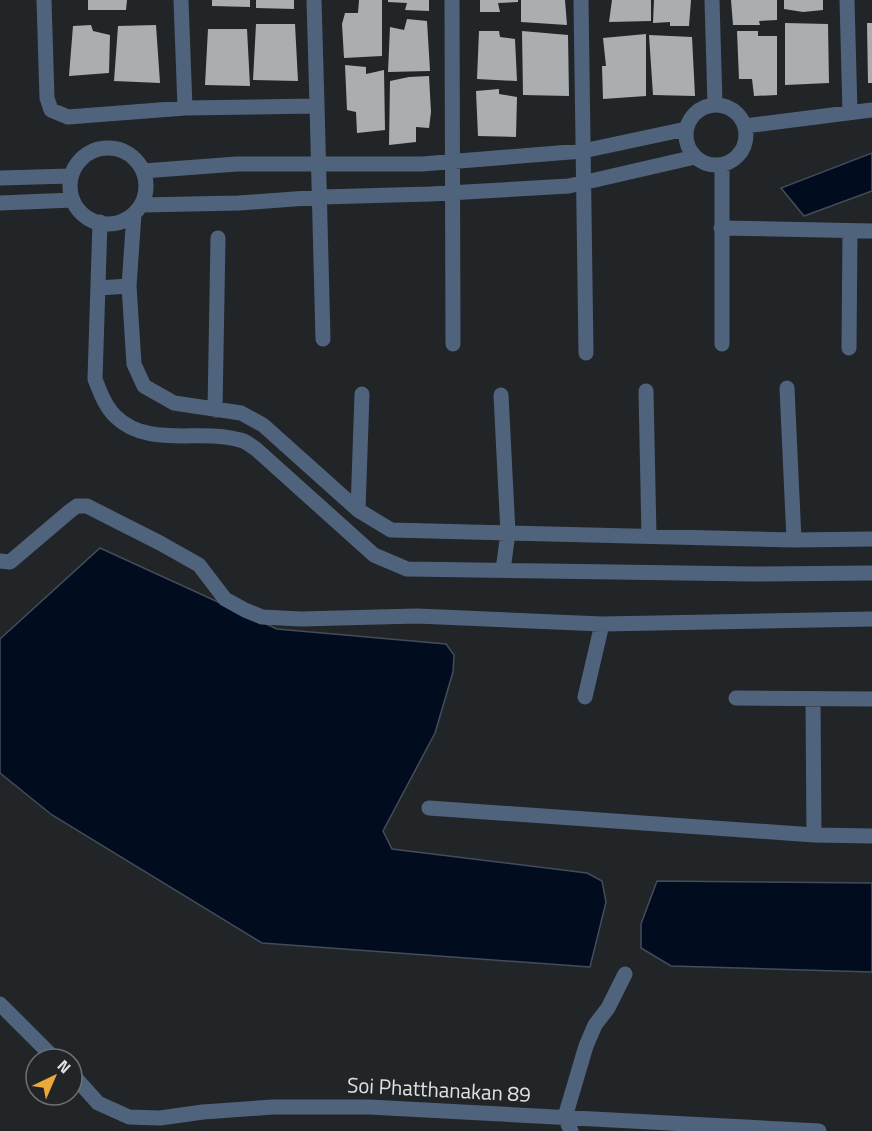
<svg xmlns="http://www.w3.org/2000/svg" width="872" height="1131" viewBox="0 0 872 1131" font-family="'Titillium Web',sans-serif">
  <style>
    .water { fill: #010d1f; stroke: #444c5a; stroke-width: 1.5 }
    .building { fill: #abaeb1 }
    .lines { fill: none; stroke-linecap: round; stroke-linejoin: round }
    .street { stroke: #50637d; stroke-width: 15 }
    .labels { text-anchor: middle; stroke-width: 6; stroke-linejoin: round; paint-order: stroke }
    .street-label { font-size: 21px; fill: #dfe0e2; stroke: #222527 }
  </style>
  <rect width="100%" height="100%" fill="#222527"/>
  <path class="water" d="M872,153V191L804,216L781,188Z
    M100,548L277,629L446,644L454,655L453,672L435,733L383,831L392,849L587,873L602,881L606,902L590,967L262,943L52,815L0,773V639Z
    M657,881L872,883V972L671,966L641,948V924Z"/>
  <path class="building" d="M88,0H127L126,10H88Z
    M212,0H250V7L212,6Z
    M256,0H294V9L256,8Z
    M359,0H382V56L344,58L342,24L345,13H358Z
    M388,0H429V11L405,10L407,3L388,2Z
    M480,0H518V2L498,3L500,12H480Z
    M521,0H565L567,25L521,22Z
    M612,0H651V21L609,22Z
    M654,0H691L689,26H670V22L653,23Z
    M731,0H777V20L759,21L760,25H733Z
    M784,0H823V10L803,12L784,9Z
    M407,19L427,21L430,71L388,72L390,27L404,30Z
    M785,23L828,24L829,83L785,85Z
    M867,23H872V83H868Z
    M256,24H295L298,81L253,80Z
    M91,25L93,31L110,35L109,73L69,76L73,26Z
    M156,25L160,83L114,81L118,26Z
    M208,29H247L250,86L205,85Z
    M479,31H499L500,37L515,39L517,81L477,79Z
    M522,31L568,35L569,96L523,95Z
    M737,31H758V36H777V95L754,96L752,79H739Z
    M646,34V96L603,99L602,66H606L603,38Z
    M649,35L692,37L695,96L653,95Z
    M345,65L366,67V74L384,70L385,130L357,133L356,112L347,110Z
    M429,76L431,112L429,128L416,127V142L389,145L390,81L409,77Z
    M499,89V94L517,97L516,137L478,136L476,91Z"/>
  <g class="lines">
    <path class="street" d="M44,0L47,98L51,110L68,117L185,108L316,106
      M181,0L185,108
      M314,0C317,113 321,226 323,339
      M452,0L453,344
      M581,0L586,353
      M712,0L715,104
      M847,0L850,112
      M686 135a30 30 0 1 1 60 0a30 30 0 1 1-60 0Z
      M745,126L872,110
      M70 186a38 38 0 1 1 76 0a38 38 0 1 1-76 0Z
      M143,171L237,164H422L583,151L686,129
      M0,178L71,176
      M0,203L73,200
      M141,205L239,203L321,197L431,194L569,186L695,157
      M134,214L129,286L134,364L144,386L174,403L241,413L263,425L358,510L391,530L794,540L872,539
      M100,222L95,379C100,392 105,406 115,416C148,449 200,428 240,440C246,441 251,446 256,449L374,555L407,569L753,574L872,573
      M721,228L872,231
      M98,288L129,286
      M722,344V165
      M849,348L850,231
      M787,388L794,540
      M646,391L649,536
      M501,395L508,533L503,570
      M215,410L218,238
      M358,510L362,394
      M0,561L10,562L70,511L77,506H87L160,543L199,565L225,599L245,610L262,617L301,619L417,616L602,624L872,619
      M585,697L602,624
      M736,698L872,699
      M813,699L814,835
      M429,808L814,835L872,836
      M0,1004L55,1059
      M72,1074L98,1103L129,1117L160,1118L203,1112L273,1107H369L819,1131
      M571,1131L565,1117L586,1046L595,1025L608,1008L625,974"/>
  </g>
  <g class="labels">
    <g class="street-label">
      <text transform="translate(439 1090) rotate(3)" y="7">Soi Phatthanakan 89</text>
    </g>
  </g>
  <g transform="translate(54 1077) rotate(44)"><circle r="28" fill="#222527" stroke="#6e7072" stroke-width="1.5"/>
  <path d="M0-4.5L10 22L0 15L-10 22Z" fill="#eca93b"/>
  <text y="-9" font-size="16" font-weight="bold" text-anchor="middle" fill="#dfe0e2">N</text>
  </g>
</svg>
